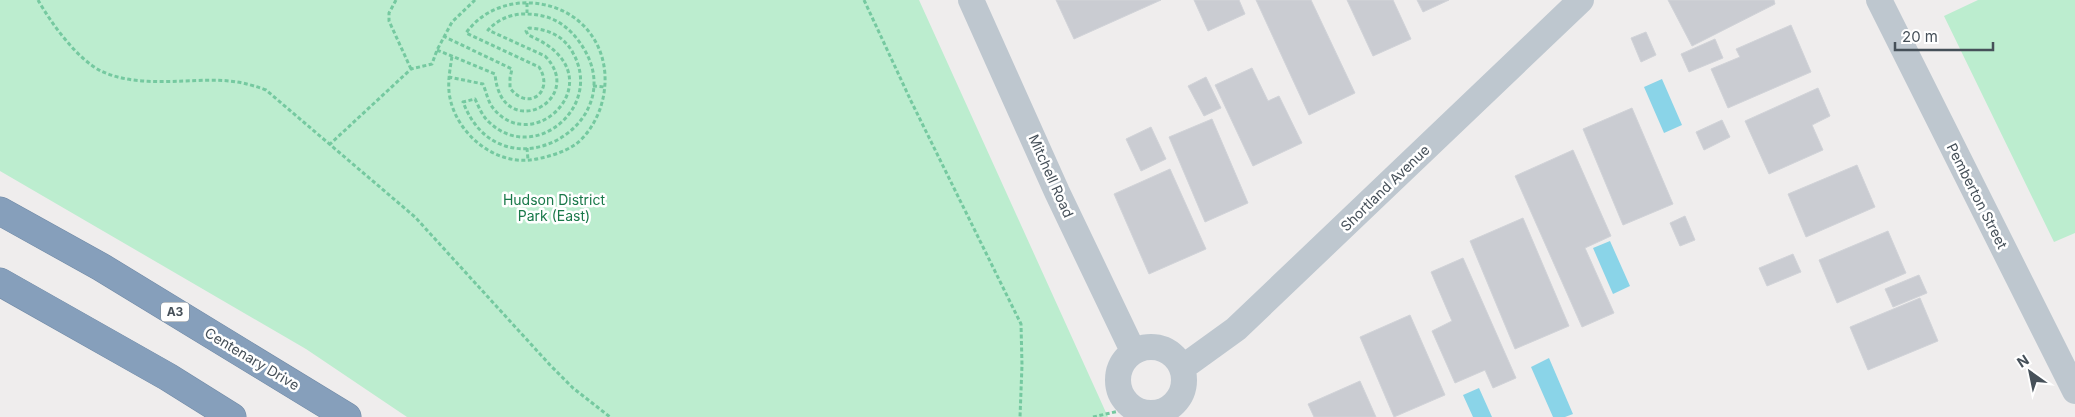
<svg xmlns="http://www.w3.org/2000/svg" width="2075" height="417" viewBox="0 0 2075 417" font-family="Inter,sans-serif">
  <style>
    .green { fill: #bcedcf }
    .water { fill: #8ad4e8 }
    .building { fill: #caccd2; stroke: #d1d3d8 }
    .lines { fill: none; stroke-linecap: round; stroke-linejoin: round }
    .highway-casing { stroke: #718aa6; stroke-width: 29 }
    .path { stroke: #75c9a0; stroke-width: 3; stroke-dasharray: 4 2.5; stroke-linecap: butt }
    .street { stroke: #bec7cf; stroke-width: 26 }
    .highway { stroke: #869fbb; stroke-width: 28 }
    .labels { text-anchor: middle; stroke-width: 5; stroke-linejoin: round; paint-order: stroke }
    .shield { fill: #fff; stroke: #7e848b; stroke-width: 1 }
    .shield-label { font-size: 12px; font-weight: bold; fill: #465059 }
    .street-label { font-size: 14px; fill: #465059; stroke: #fff }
    .park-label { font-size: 14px; fill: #197849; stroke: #fff }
  </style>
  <rect width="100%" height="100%" fill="#efeded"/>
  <path class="green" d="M0,0H919L1108,417H407L306,349L0,171Z
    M1978,0H2075V233L2054,242L1944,16Z"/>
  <path class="water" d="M1662,79L1682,125L1664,133L1644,87Z
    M1610,241L1630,286L1613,294L1593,248Z
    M1549,358L1573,414L1565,417H1553L1531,367Z
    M1479,388L1492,417H1473L1463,395Z"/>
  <path class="building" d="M1056,0H1161L1074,39Z
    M1194,0H1239L1245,14L1208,31Z
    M1256,0H1311L1355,93L1309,115Z
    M1347,0H1393L1411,39L1373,56Z
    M1417,0H1449L1423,12Z
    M1668,0H1774L1775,4L1692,46Z
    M1791,25L1811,72L1728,108L1711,69L1740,57L1736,49Z
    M1646,32L1656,55L1641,62L1631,38Z
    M1715,39L1723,58L1689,72L1681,54Z
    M1252,68L1268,101L1279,96L1302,143L1253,166L1215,85Z
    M1206,77L1221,108L1204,116L1188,86Z
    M1818,88L1830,116L1812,125L1823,150L1769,174L1745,121Z
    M1632,108L1673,204L1623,225L1583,129Z
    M1212,119L1248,203L1205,222L1169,137Z
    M1722,120L1730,137L1704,150L1696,132Z
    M1151,127L1166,159L1141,171L1126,139Z
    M1573,150L1611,236L1585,248L1614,313L1582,327L1515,176Z
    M1857,165L1875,207L1806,237L1788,194Z
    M1170,169L1206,249L1149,274L1114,194Z
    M1685,216L1695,240L1680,246L1670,223Z
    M1523,218L1569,326L1515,349L1470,241Z
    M1888,231L1906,273L1837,303L1819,260Z
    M1793,254L1801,272L1767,286L1759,268Z
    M1463,258L1516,378L1493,388L1485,370L1455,383L1432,331L1452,321L1431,272Z
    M1919,275L1927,293L1893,307L1885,289Z
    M1920,298L1938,341L1868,370L1850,327Z
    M1410,315L1445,395L1394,417L1360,337Z
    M1360,381L1376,417H1314L1308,404Z"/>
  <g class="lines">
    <defs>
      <path id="highway" d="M0,211L101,267L347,417
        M0,282L168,377L232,417"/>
    </defs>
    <use href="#highway" class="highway-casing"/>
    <path class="path" d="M38,0C51,23 77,59 101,71C126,83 157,82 184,81C216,80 234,78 266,90L415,217L550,365L573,388L610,417
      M396,0L389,13V21L411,69
      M864,0L911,101L1021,324L1022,365L1020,417
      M527,3V13
      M443,36L512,69L510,78V88C528,112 555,92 539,67L466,33C479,15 498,5 521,3C580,0 618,50 601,106C597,119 588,135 576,144C563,153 545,158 530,160C493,164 457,133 450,98C447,84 450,70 452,56
      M437,50L495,74C501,145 588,100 545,56L488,30C504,13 525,11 547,17C563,22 576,35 584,49C631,127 500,199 463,102L475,99C479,107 482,116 489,122C533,165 604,108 573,53C564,36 548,29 529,28L526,31L528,35C621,73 535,161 493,108C488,102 486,91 483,84L449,77
      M593,86L605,87
      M329,145L411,69L432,64L437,50L452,22L475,0
      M527,148L528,160
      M1093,417L1132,408"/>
    <path class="street" d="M971,0L1057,192L1133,351
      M1879,0L2075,391
      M1118 380a33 33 0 1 1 66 0a33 33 0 1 1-66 0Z
      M1182,368L1236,329L1581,0"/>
    <use href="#highway" class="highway"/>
  </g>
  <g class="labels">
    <rect class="shield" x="161" y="302.5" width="28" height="19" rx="4"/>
    <g class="shield-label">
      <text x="175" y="316">A3</text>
    </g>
    <g class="street-label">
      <text transform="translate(1051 176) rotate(66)" y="5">Mitchell Road</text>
      <text transform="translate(1385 188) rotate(-44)" y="5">Shortland Avenue</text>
      <text transform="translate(1977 196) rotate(63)" y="5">Pemberton Street</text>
      <text transform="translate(252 359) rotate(31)" y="5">Centenary Drive</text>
    </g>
    <g class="park-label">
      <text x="554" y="205">Hudson District<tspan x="554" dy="16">Park (East)</tspan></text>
    </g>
  </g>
  <g transform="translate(2030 372) rotate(327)" stroke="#ffffff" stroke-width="4" paint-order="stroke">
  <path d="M0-4L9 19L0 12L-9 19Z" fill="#465059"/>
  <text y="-8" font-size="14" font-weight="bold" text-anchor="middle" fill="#465059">N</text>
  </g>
  <path d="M1895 42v8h98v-8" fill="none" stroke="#465059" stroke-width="2.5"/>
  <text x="1902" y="42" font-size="15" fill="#465059" stroke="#ffffff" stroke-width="4" paint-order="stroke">20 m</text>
</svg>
